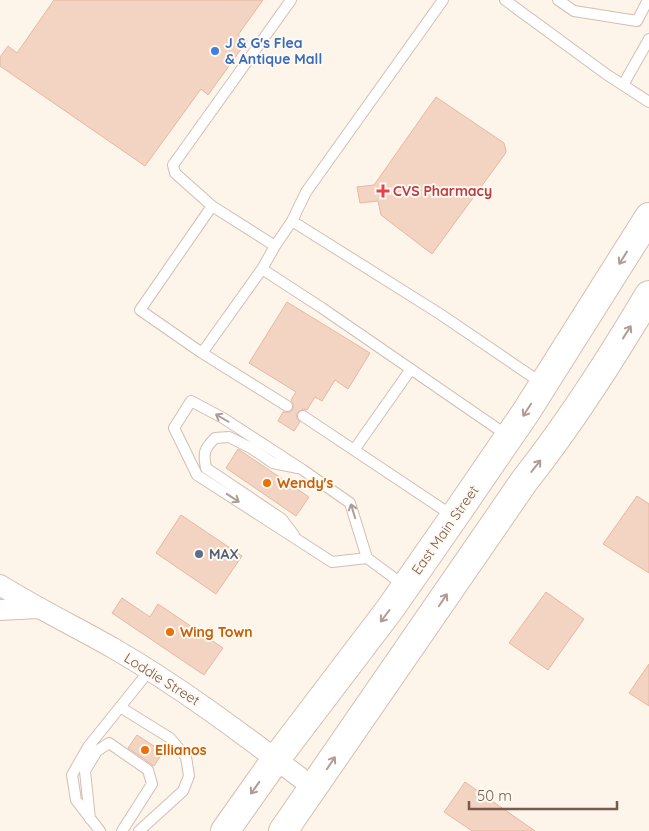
<svg xmlns="http://www.w3.org/2000/svg" width="649" height="831" viewBox="0 0 649 831" font-family="Quicksand,sans-serif">
  <style>
    .building { fill: #f3d3c1; stroke: #e6b8a1 }
    .lines { fill: none; stroke-linecap: round; stroke-linejoin: round }
    .service-casing { stroke: #d3beb2; stroke-width: 12 }
    .minor-casing { stroke: #d3beb2; stroke-width: 22 }
    .secondary-casing { stroke: #d6beaf; stroke-width: 30 }
    .service { stroke: #fff; stroke-width: 10 }
    .minor { stroke: #fff; stroke-width: 20 }
    .secondary { stroke: #fff; stroke-width: 28 }
    .oneway { stroke: #af9c94 }
    .shop-dot { fill: #3f7fe0; stroke: #fff9f1; stroke-width: 2 }
    .health-dot { fill: #e0444e; stroke: #fff9f1; stroke-width: 2 }
    .food-dot { fill: #e8710a; stroke: #fff9f1; stroke-width: 2 }
    .service-dot { fill: #5c6f8a; stroke: #fff9f1; stroke-width: 2 }
    .labels { text-anchor: middle; stroke-width: 4; stroke-linejoin: round; paint-order: stroke }
    .shop-label { font-size: 14px; font-weight: bold; fill: #366cbe; stroke: #fff9f1; text-anchor: start }
    .health-label { font-size: 14px; font-weight: bold; fill: #be3a42; stroke: #fff9f1; text-anchor: start }
    .food-label { font-size: 14px; font-weight: bold; fill: #c56008; stroke: #fff9f1; text-anchor: start }
    .street-label { font-size: 14px; fill: #795a4c; stroke: #fff9f1 }
    .service-label { font-size: 14px; font-weight: bold; fill: #4e5e75; stroke: #fff9f1; text-anchor: start }
  </style>
  <rect width="100%" height="100%" fill="#fdf5ea"/>
  <path class="building" d="M54,0H263L238,35L247,41L208,95L201,89L145,166L0,66V57L8,46L17,53Z
    M436,97L504,143L506,151L505,154L432,254L381,215L378,201L360,203L357,187L374,185Z
    M287,302L370,353L348,389L335,380L322,401L315,397L307,410L303,409L298,412L296,416L300,422L294,431L278,421L283,412H290L293,409V403L291,400L296,392L249,363Z
    M238,449L309,497L296,516L226,468Z
    M637,496L649,504V573L603,544Z
    M181,515L242,556L216,594L156,553Z
    M546,592L584,619L548,670L509,643Z
    M122,598L150,617L158,604L223,648L204,675L112,613Z
    M649,664V706L629,693Z
    M137,735L163,752L154,766L128,748Z
    M465,782L535,831H472L444,812Z"/>
  <g class="lines">
    <defs>
      <path id="service" d="M291,0L173,165L175,173L212,206L275,246L292,221L306,192L443,0
        M505,0L606,74L649,102
        M558,0L574,11L637,21L648,0
        M623,85L649,39
        M212,206L140,310L202,353L262,269L322,308L508,436
        M292,221L440,314L543,384
        M262,269L275,246
        M202,353L287,406
        M303,416L453,516
        M354,450L411,369
        M294,535L282,519L206,468C203,453 204,449 215,438L229,437L251,448L273,463L298,468
        M367,558L332,562L197,475L174,428L191,401L223,418L303,470L350,503L367,558L405,586
        M120,707L170,738L186,757L189,776L183,791L139,831
        M90,819L85,771L97,751L109,743L148,770L152,784L122,831
        M100,831L76,800L72,775L88,747L149,671"/>
      <path id="minor" d="M0,585C37,608 76,627 113,648C184,689 249,739 314,788
        M0,610L38,608"/>
      <path id="secondary" d="M225,831L276,759L390,609L454,517L526,412L649,217
        M283,831L525,480C571,422 611,359 649,295"/>
    </defs>
    <use href="#service" class="service-casing"/>
    <use href="#minor" class="minor-casing"/>
    <use href="#secondary" class="secondary-casing"/>
    <use href="#service" class="service"/>
    <use href="#minor" class="minor"/>
    <use href="#secondary" class="secondary"/>
  </g>
  <defs><path id="oneway-shaft" d="M-6 0H5M1.5-3L5.5 0L1.5 3" fill="none" stroke-width="1.6" stroke-linecap="round" stroke-linejoin="round" transform="scale(1.25)"/></defs>
  <g class="oneway">
    <use href="#oneway-shaft" transform="translate(623 258) rotate(122)"/>
    <use href="#oneway-shaft" transform="translate(627 332) rotate(-58)"/>
    <use href="#oneway-shaft" transform="translate(527 410) rotate(123)"/>
    <use href="#oneway-shaft" transform="translate(222 418) rotate(-150)"/>
    <use href="#oneway-shaft" transform="translate(536 466) rotate(-52)"/>
    <use href="#oneway-shaft" transform="translate(233 498) rotate(33)"/>
    <use href="#oneway-shaft" transform="translate(353 511) rotate(-107)"/>
    <use href="#oneway-shaft" transform="translate(443 600) rotate(-56)"/>
    <use href="#oneway-shaft" transform="translate(385 616) rotate(127)"/>
    <use href="#oneway-shaft" transform="translate(331 763) rotate(-56)"/>
    <use href="#oneway-shaft" transform="translate(255 788) rotate(125)"/>
  </g>
  <circle class="shop-dot" cx="215" cy="51" r="5"/>
  <path class="health-dot" d="M380.5 183.5h5v5h5v5h-5v5h-5v-5h-5v-5h5z"/>
  <g class="food-dot">
    <circle cx="267" cy="483" r="5"/>
    <circle cx="170" cy="632" r="5"/>
    <circle cx="145" cy="750" r="5"/>
  </g>
  <circle class="service-dot" cx="199" cy="554" r="5"/>
  <g class="labels">
    <g class="shop-label">
      <text x="225" y="48">J &amp; G's Flea<tspan x="225" dy="16">&amp; Antique Mall</tspan></text>
    </g>
    <g class="health-label">
      <text x="393" y="196">CVS Pharmacy</text>
    </g>
    <g class="food-label">
      <text x="277" y="488">Wendy's</text>
      <text x="180" y="637">Wing Town</text>
      <text x="155" y="755">Ellianos</text>
    </g>
    <g class="street-label">
      <text transform="translate(445 530) rotate(-55)" y="5">East Main Street</text>
      <text transform="translate(162 679) rotate(32)" y="5">Loddie Street</text>
    </g>
    <g class="service-label">
      <text x="209" y="559">MAX</text>
    </g>
  </g>
  <path d="M469 801v8h148v-8" fill="none" stroke="#795a4c" stroke-width="2.5"/>
  <text x="477" y="801" font-size="15" fill="#795a4c" stroke="#fff9f1" stroke-width="4" paint-order="stroke">50 m</text>
</svg>
